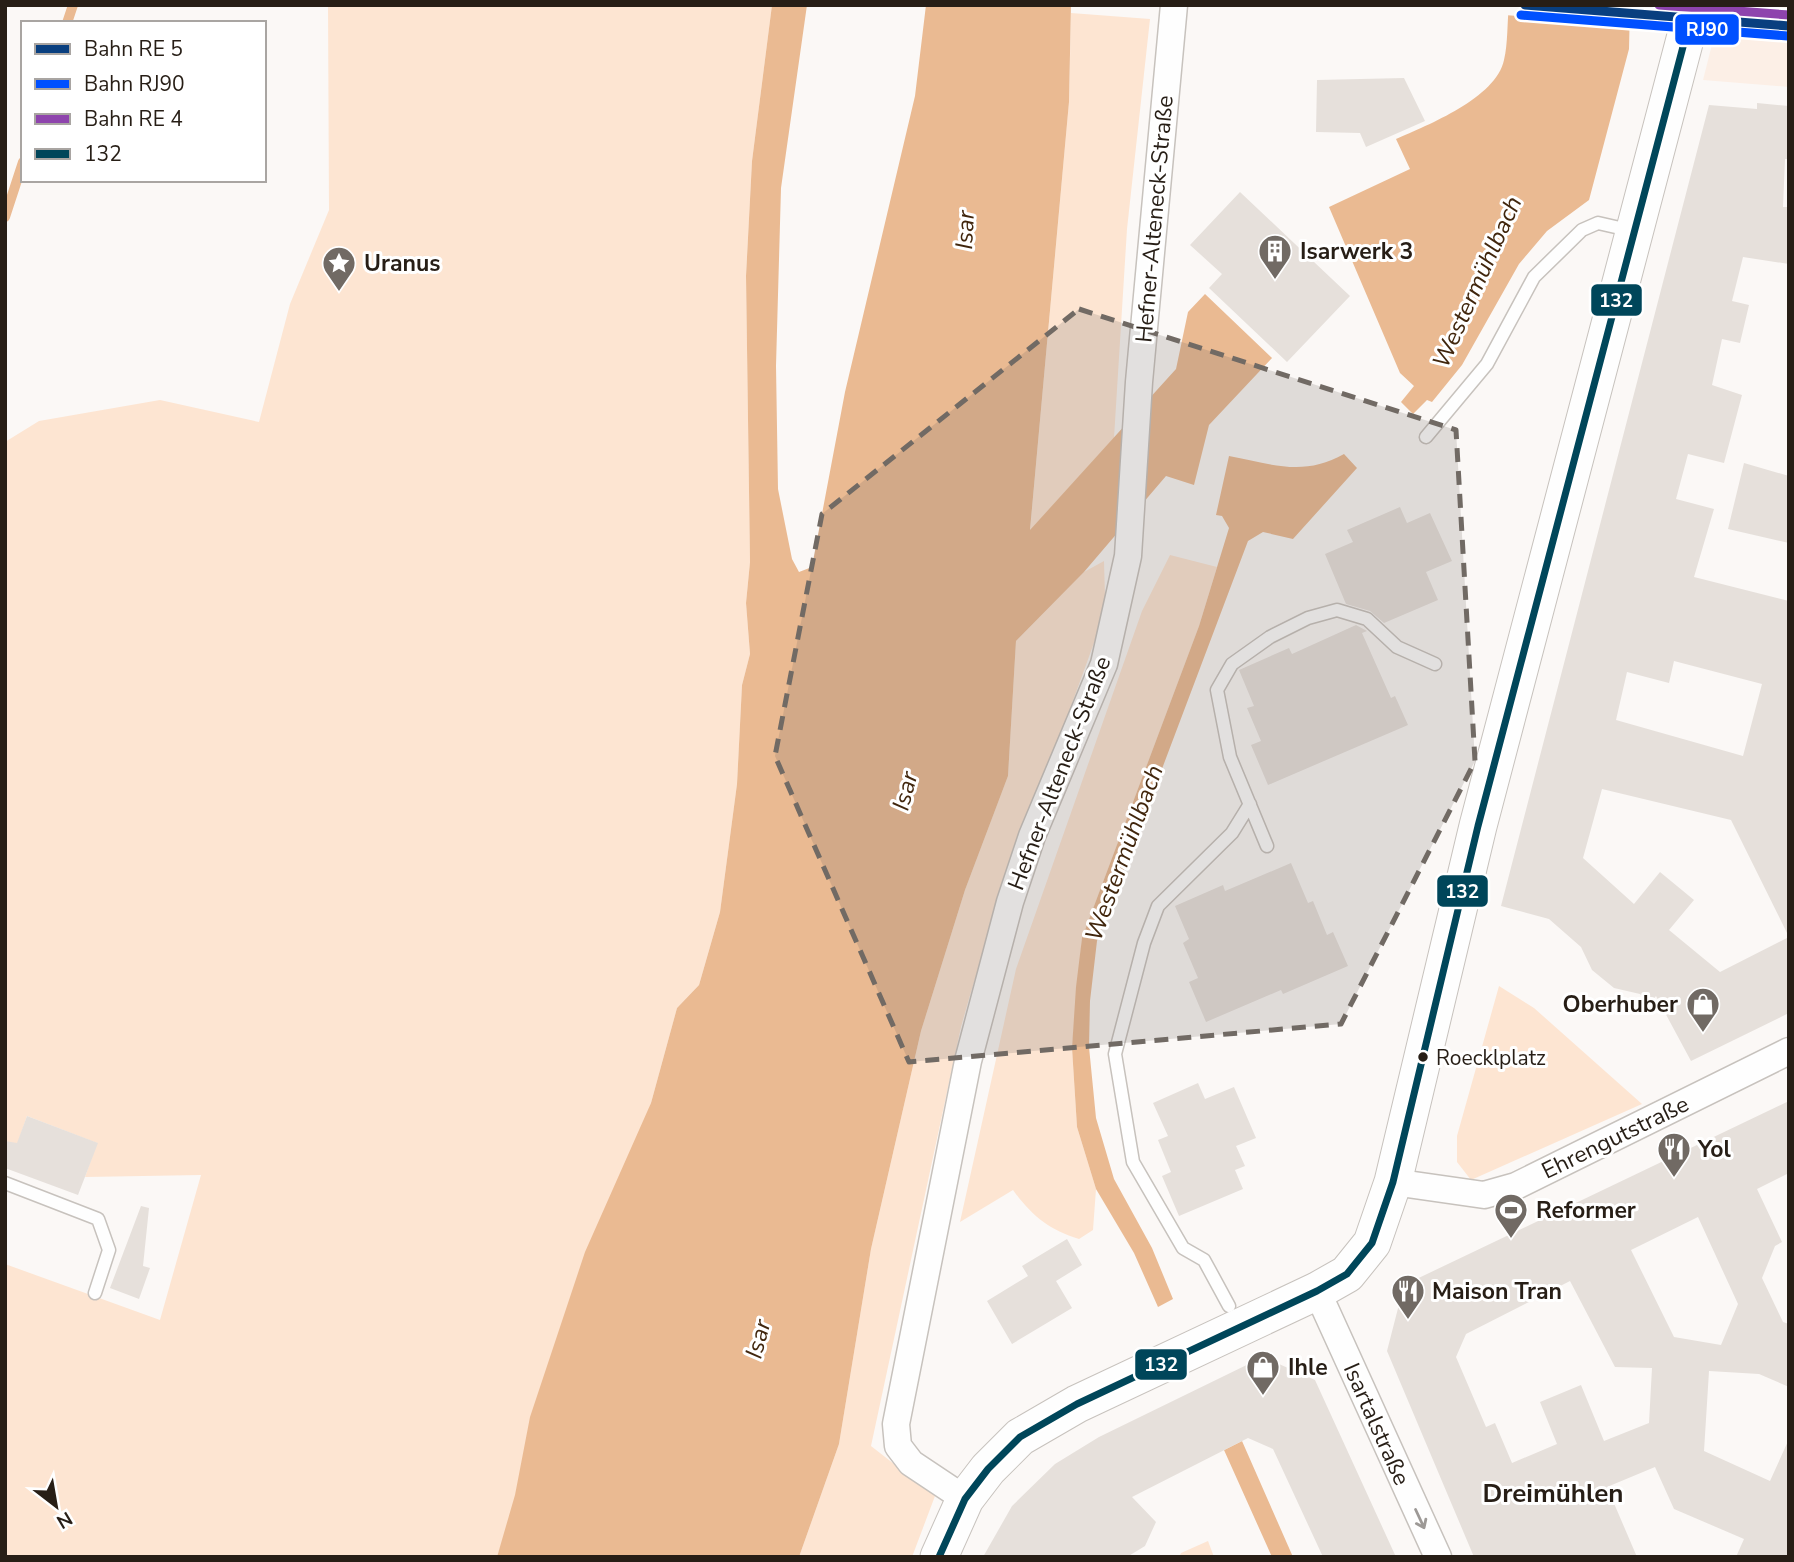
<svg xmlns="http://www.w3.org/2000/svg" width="1794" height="1562" viewBox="0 0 1794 1562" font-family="'Nunito Sans',sans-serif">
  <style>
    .built { fill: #fcefe6 }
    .green { fill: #fde5d2 }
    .water { fill: #eaba92 }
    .pier { fill: #fbf8f6 }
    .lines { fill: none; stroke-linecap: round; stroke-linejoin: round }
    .stream { stroke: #eaba92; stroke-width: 10 }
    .building { fill: #e6e0db; fill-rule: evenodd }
    .lane-casing { stroke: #c7c2bd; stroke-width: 15 }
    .street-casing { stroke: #c7c2bd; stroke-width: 29 }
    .secondary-casing { stroke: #c7c2bd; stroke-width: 39 }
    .lane { stroke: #fefefe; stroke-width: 12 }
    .street { stroke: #fefefe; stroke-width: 26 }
    .secondary { stroke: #fefefe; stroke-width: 37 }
    .bus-1-casing { stroke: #fff; stroke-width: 12 }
    .bus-1 { stroke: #00465a; stroke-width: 7 }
    .rail-1-casing { stroke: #fff; stroke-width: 14 }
    .rail-2-casing { stroke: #fff; stroke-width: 14 }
    .rail-3-casing { stroke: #fff; stroke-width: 14 }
    .rail-1 { stroke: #093f7f; stroke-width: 9 }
    .rail-2 { stroke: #0050ff; stroke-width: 9 }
    .rail-3 { stroke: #8e44ad; stroke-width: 9 }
    .oneway { stroke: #9d9996 }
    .marked { fill: #716a64; fill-opacity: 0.2; stroke: #716a64; stroke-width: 5; stroke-dasharray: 14 9; stroke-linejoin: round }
    .bus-dot { fill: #271e16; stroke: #fff; stroke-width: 2.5 }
    .labels { text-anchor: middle; stroke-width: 6; stroke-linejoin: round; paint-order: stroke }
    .bus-label { font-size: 21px; fill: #271e16; stroke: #fff; text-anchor: start }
    .street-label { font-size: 23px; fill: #271e16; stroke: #fff }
    .poi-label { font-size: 23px; font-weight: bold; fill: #271e16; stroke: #fff; text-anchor: start }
    .water-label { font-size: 24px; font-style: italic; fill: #41260d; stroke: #fff }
    .quarter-label { font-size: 26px; font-weight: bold; fill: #271e16; stroke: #fff }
    .line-badge { stroke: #fff; stroke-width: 2.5 }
    .badge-label { font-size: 19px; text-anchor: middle; font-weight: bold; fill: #fff }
  </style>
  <rect width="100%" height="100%" fill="#fbf8f6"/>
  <path class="built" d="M1722,5H1789V87L1703,80Z"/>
  <path class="green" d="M328,5H772L752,161L746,275L750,562L746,603L750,654L742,685L737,784L720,912L699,985L677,1008L651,1103L497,1557H5V1264L160,1320L201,1175L85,1177L97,1143L27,1116L17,1145L5,1141V442L39,421L160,400L259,422L290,304L329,210Z
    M1071,13L1150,19L1127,229L1114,438L1030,531L1069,102Z
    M1170,555L1217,567L1199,626L1082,938L1072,1048L1077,1127L1096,1189L1093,1230L1079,1239C1049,1230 1031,1215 1013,1190L960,1222L1016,969L1142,611Z
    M1104,561L1105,597L1101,623C1054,757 999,889 961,1027L871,1446L935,1496L912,1557H799L839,1444L871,1249L921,1031L965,890L1008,776L1016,641L1084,572Z
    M1499,986L1534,1008L1642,1104L1471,1180L1457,1162V1136Z
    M1208,1541L1214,1557H1179L1181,1553Z"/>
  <path class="water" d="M772,5H807L781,188L776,366L778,489L792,559L799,572L812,567L845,392L915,96L926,5H1071L1069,102L1030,530L1176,369L1188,312L1205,294L1272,358L1209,425L1194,485L1166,476L1084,572L1016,641L1008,776L965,890L921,1031L871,1249L839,1444L799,1557H497L515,1495L530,1417L585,1252L651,1103L677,1008L699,985L720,912L737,784L742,685L750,654L746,603L750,562L746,276L752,161Z
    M1509,5H1630L1629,49L1589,200L1547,231L1519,264L1462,365L1432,402L1427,400L1413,414L1401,402L1414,386L1400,373L1329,207L1410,169L1396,139C1428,125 1496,98 1504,60C1508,43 1507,23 1509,5Z
    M1344,454L1357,468L1293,539L1263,532L1248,541L1097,941L1090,1001L1089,1047L1096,1118L1114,1179L1152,1248L1173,1299L1158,1307L1134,1253L1096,1189L1077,1127L1072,1048L1076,987L1082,938L1199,626L1229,528L1222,516L1216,515L1229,456C1271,464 1304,477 1344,454Z
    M1242,1441L1293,1557H1272L1224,1450Z"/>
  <path class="pier" d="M1505,5H1634L1633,25L1505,15Z"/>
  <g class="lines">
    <path class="stream" d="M67,23L73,5
      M5,217L23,162"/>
  </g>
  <path class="building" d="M1404,78L1425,121L1366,147L1360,133L1316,132L1317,80Z
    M1757,103L1789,106V159H1785L1783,207H1789V264L1743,257L1732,301L1749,305L1740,343L1722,339L1712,385L1742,395L1724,463L1688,454L1676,499L1714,509L1694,577L1789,601V1013L1691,1061L1656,996L1650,1003L1640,994L1614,988L1592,970L1581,947L1549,919L1501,906L1709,105L1757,109ZM1674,661L1762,684L1743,756L1616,720L1627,672L1669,683ZM1602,789L1731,820L1789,937L1720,972L1669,930L1694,900L1660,872L1634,904L1583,858Z
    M1240,192L1350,296L1287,362L1209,288L1222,274L1190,245Z
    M1744,463L1789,476V543L1728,529Z
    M1400,507L1407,523L1430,513L1452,561L1426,572L1438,600L1384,623L1370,611L1346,604L1325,554L1353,542L1347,530Z
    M1356,625L1367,631L1362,633L1391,698L1395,696L1408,725L1268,785L1251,745L1261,741L1247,708L1254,706L1239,670L1289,648L1292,654Z
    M1291,863L1308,903L1313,901L1327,935L1333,932L1348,966L1283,994L1281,990L1206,1022L1189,982L1198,978L1183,943L1189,939L1175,906L1223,885L1225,891Z
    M1198,1083L1205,1099L1234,1087L1256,1138L1236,1146L1245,1166L1235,1170L1243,1189L1179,1216L1162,1176L1171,1172L1158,1140L1168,1136L1153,1103Z
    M1789,1101V1173L1757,1189L1782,1242L1775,1246L1762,1278L1783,1322L1789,1324V1387L1759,1374L1709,1371L1704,1451L1770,1481L1789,1439V1557H1736L1744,1539L1674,1509L1655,1467L1607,1487L1637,1557H1474L1387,1351L1404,1285ZM1698,1217L1738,1304L1721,1345L1674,1337L1631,1250ZM1570,1281L1615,1367L1652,1368L1649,1423L1604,1441L1581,1385L1540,1402L1557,1444L1512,1463L1495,1423L1486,1427L1456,1357L1466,1334Z
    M27,1116L98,1143L78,1195L5,1168V1141L17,1143Z
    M141,1206L149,1208L143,1266L150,1268L139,1299L110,1288Z
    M1067,1239L1082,1265L1056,1281L1072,1308L1012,1344L987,1301L1028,1276L1022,1266Z
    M1263,1357L1315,1380L1396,1557H1323L1273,1449L1248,1438L1132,1497L1156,1522L1145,1546L1127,1557H983L1012,1506L1055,1464L1099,1437Z"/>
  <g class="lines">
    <defs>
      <path id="lane" d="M1426,437L1487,364L1534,277L1582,230L1598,223L1633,231
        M1267,846L1230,757L1217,690L1232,664L1270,637L1308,618L1337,610L1367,619L1397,647L1435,664
        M5,1183L98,1219L109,1250L95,1293
        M1229,1306L1204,1260L1183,1248L1133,1162L1115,1054L1144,943L1158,906L1232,833L1250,804"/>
      <path id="street" d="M1393,1182L1484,1195L1516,1186L1789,1051
        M1317,1291L1438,1557
        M965,1499L911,1463L898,1446L896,1424L968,1061L1010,902L1032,836L1104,664L1128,556L1139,382L1174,5"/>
      <path id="secondary" d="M939,1557L965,1499L988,1469L1020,1437L1077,1404L1317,1291L1347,1274L1372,1243L1393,1182L1478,826L1694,5"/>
    </defs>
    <use href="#lane" class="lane-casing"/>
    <use href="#street" class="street-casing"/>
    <use href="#secondary" class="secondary-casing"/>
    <use href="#lane" class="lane"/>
    <use href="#street" class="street"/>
    <use href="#secondary" class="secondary"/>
    <defs>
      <path id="bus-1" d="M939,1557L965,1499L988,1469L1020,1437L1077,1404L1317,1291L1347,1274L1372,1243L1393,1182L1478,826L1694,5"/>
    </defs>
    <use href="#bus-1" class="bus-1-casing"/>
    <use href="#bus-1" class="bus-1"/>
    <defs>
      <path id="rail-1" d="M1525,5L1789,26"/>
      <path id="rail-2" d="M1521,15L1788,36"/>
      <path id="rail-3" d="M1659,5L1789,15"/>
    </defs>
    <use href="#rail-1" class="rail-1-casing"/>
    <use href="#rail-2" class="rail-2-casing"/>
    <use href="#rail-3" class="rail-3-casing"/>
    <use href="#rail-1" class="rail-1"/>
    <use href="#rail-2" class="rail-2"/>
    <use href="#rail-3" class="rail-3"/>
  </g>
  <defs><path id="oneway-shaft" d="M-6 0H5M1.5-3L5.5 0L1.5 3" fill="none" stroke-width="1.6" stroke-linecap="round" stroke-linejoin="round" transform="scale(1.75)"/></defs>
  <use class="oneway" href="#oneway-shaft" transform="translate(1420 1519) rotate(65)"/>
  <path class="marked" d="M1079,309L1456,430L1475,761L1341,1024L909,1062L775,756L822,514Z"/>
  <defs>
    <symbol id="building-pin" viewBox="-11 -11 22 30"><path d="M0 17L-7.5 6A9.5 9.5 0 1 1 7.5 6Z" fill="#716a64" stroke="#fff"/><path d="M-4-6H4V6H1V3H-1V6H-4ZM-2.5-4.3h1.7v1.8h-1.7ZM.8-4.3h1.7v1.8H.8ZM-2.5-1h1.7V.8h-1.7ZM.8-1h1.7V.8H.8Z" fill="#fff"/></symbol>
    <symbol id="sight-pin" viewBox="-11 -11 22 30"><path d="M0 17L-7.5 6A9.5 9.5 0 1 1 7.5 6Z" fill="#716a64" stroke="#fff"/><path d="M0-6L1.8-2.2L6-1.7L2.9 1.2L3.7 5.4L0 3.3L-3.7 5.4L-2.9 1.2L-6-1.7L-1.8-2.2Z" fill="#fff"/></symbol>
    <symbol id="shop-pin" viewBox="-11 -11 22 30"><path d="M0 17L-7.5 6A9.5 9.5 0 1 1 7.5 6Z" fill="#716a64" stroke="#fff"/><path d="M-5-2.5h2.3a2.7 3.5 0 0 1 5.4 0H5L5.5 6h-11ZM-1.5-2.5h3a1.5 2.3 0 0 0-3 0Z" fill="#fff"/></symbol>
    <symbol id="restaurant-pin" viewBox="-11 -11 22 30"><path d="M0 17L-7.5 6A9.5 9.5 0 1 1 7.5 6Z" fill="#716a64" stroke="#fff"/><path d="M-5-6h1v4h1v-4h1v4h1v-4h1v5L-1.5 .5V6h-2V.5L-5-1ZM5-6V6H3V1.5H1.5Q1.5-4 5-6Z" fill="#fff"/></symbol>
    <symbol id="stadium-pin" viewBox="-11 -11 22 30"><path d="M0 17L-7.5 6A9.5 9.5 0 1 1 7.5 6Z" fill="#716a64" stroke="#fff"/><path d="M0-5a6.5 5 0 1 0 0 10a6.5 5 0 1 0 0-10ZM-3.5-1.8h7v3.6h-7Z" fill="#fff"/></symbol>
  </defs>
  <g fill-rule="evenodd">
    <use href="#building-pin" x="1256" y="232" width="38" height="52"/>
    <use href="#sight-pin" x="320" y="244" width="38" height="52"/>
    <use href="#shop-pin" x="1684" y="985" width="38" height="52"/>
    <use href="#restaurant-pin" x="1655" y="1130" width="38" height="52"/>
    <use href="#stadium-pin" x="1492" y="1191" width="38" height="52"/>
    <use href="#restaurant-pin" x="1389" y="1272" width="38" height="52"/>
    <use href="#shop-pin" x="1244" y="1348" width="38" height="52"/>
  </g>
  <circle class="bus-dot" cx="1423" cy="1057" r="6"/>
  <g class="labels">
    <g class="bus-label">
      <text x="1436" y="1065">Roecklplatz</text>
    </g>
    <g class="street-label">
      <text transform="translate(1154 219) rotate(-85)" y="8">Hefner-Alteneck-Straße</text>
      <text transform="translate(1059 773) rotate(-69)" y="8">Hefner-Alteneck-Straße</text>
      <text transform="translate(1615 1137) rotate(-26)" y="8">Ehrengutstraße</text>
      <text transform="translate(1377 1424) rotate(66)" y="8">Isartalstraße</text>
    </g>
    <g class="poi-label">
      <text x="1300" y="259">Isarwerk 3</text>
      <text x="364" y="271">Uranus</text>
      <text x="1678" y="1012" text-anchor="end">Oberhuber</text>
      <text x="1698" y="1157">Yol</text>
      <text x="1536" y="1218">Reformer</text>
      <text x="1432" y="1299">Maison Tran</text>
      <text x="1288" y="1375">Ihle</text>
    </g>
    <g class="water-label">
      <text transform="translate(965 230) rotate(-87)" y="8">Isar</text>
      <text transform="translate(1477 282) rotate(-66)" y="8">Westermühlbach</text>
      <text transform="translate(905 791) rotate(-75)" y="8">Isar</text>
      <text transform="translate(1124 853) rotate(-70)" y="8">Westermühlbach</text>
      <text transform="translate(758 1339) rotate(-75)" y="8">Isar</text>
    </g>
    <g class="quarter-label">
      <text x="1553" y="1502">Dreimühlen</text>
    </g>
  </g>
  <g class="line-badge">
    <rect x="1674" y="13" width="66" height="33" rx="7" fill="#0050ff"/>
    <rect x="1590" y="283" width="53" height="34" rx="7" fill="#00465a"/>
    <rect x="1436" y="874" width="53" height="34" rx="7" fill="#00465a"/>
    <rect x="1134" y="1348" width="54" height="33" rx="7" fill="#00465a"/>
  </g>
  <g class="badge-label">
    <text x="1707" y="36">RJ90</text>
    <text x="1616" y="307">132</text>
    <text x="1462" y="898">132</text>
    <text x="1161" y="1371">132</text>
  </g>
  <rect width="1794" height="1562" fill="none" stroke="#271e16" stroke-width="14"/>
  <rect x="21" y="21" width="245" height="161" fill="#ffffff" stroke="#a9a5a2" stroke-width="2"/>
  <rect x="35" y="44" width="35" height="10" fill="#093f7f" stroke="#a9a5a2" stroke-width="2"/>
  <text x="84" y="56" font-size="21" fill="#271e16">Bahn RE 5</text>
  <rect x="35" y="79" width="35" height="10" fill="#0050ff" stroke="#a9a5a2" stroke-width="2"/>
  <text x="84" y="91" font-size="21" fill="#271e16">Bahn RJ90</text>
  <rect x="35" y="114" width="35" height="10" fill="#8e44ad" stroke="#a9a5a2" stroke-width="2"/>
  <text x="84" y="126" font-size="21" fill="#271e16">Bahn RE 4</text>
  <rect x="35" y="149" width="35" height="10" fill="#00465a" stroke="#a9a5a2" stroke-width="2"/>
  <text x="84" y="161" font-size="21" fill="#271e16">132</text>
  <g transform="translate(56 1506) rotate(149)" stroke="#ffffff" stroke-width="5" paint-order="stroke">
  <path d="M0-5L12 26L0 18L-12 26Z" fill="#271e16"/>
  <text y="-10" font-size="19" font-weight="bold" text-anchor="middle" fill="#271e16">N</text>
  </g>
</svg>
